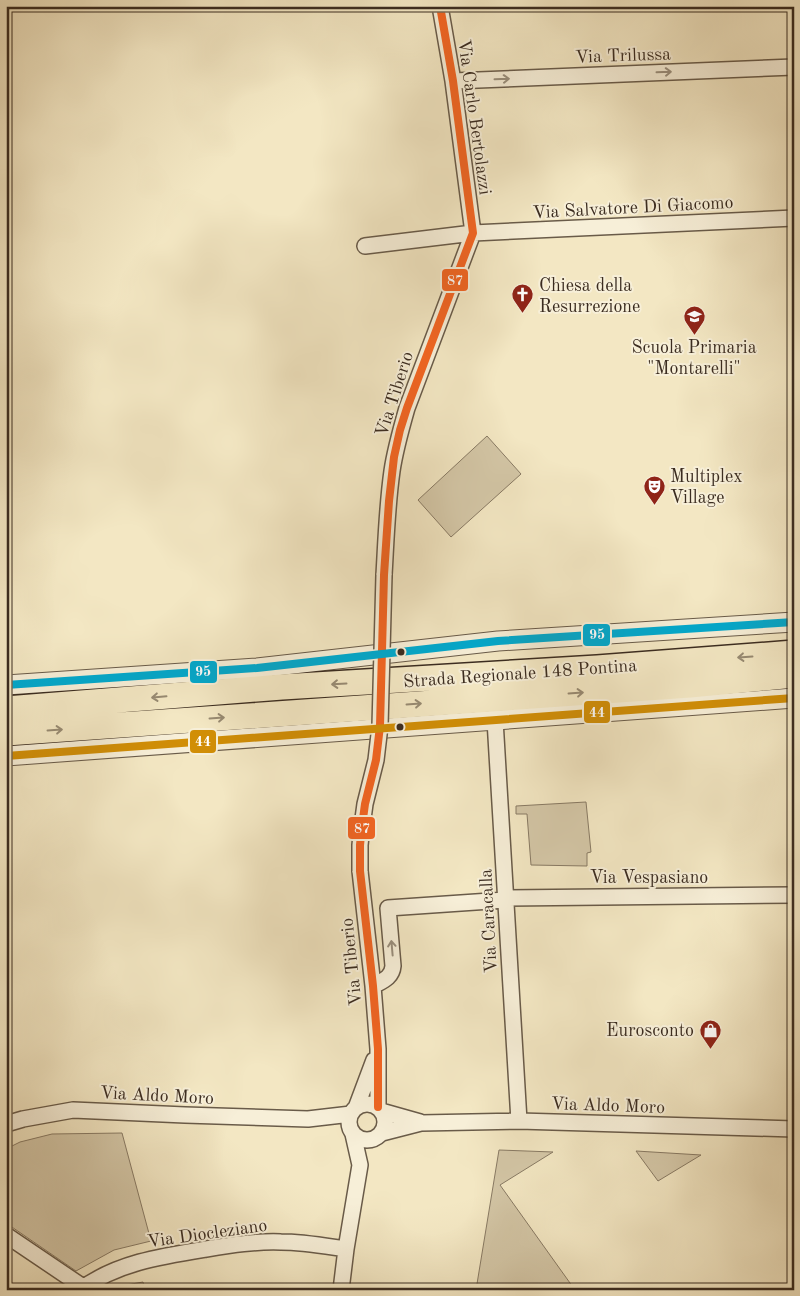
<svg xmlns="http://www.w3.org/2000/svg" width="800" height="1296" viewBox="0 0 800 1296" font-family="'Old Standard TT',serif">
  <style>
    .green { fill: #d4c7a7; stroke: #887a64 }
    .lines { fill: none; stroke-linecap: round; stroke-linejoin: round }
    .minor-casing { stroke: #695b49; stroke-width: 18 }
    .tertiary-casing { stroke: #695b49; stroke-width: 21 }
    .trunk-casing { stroke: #3b2c20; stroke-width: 28 }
    .minor { stroke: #f7efd8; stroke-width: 15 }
    .tertiary { stroke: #f7efd8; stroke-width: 19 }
    .trunk { stroke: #f3e7c3; stroke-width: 25 }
    .minor-bridge-casing { stroke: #695b49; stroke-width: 18; stroke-linecap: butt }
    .minor-bridge { stroke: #f7efd8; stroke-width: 15 }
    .bus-1-casing { stroke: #f7efd8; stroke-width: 11 }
    .bus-2-casing { stroke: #f7efd8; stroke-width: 11 }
    .bus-3-casing { stroke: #f7efd8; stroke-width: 11 }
    .bus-1 { stroke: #f26522; stroke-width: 8 }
    .bus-2 { stroke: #00a9ce; stroke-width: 8 }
    .bus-3 { stroke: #d18e06; stroke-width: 8 }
    .oneway { stroke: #998e7c }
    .oneway2 { stroke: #978a72 }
    .bus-dot { fill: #3b2c20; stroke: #f7efd8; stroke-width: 2 }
    .labels { text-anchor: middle; stroke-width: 4; stroke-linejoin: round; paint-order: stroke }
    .street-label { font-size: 18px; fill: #3b2c20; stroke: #f7efd8 }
    .poi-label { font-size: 18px; fill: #3b2c20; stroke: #f7efd8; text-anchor: start }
    .line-badge { stroke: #f7efd8; stroke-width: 2 }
    .badge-label { font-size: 14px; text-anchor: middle; font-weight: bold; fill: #fff }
  </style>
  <rect width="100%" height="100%" fill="#f3e7c3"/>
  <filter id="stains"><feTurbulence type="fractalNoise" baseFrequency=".004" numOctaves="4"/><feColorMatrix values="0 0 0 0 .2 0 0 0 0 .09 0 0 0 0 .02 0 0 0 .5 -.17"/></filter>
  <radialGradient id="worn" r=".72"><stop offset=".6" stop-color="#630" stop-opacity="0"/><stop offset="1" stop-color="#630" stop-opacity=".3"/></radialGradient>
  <path class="green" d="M487,436L521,474L451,537L418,500Z
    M586,802L591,852L587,853V866L531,865L527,814H516V806Z
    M122,1133L151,1241L114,1250L76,1271L6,1223V1149L20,1142L52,1134Z
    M499,1150L553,1152L500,1185L575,1290H476Z
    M636,1151L701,1155L658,1181Z
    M143,1282L145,1290H106L109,1288Z"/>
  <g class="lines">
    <defs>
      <path id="minor" d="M453,81L794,67
        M365,246L473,233L794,218
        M384,575C386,541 387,506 392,471C395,450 401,429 407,408L473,233L453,81L440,6
        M495,720L519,1121
        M360,871L373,986L378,1049V1107
        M505,898L794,895
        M373,986C382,981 392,978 393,966L388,908L505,900
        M349 1122a18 18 0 1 1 36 0a18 18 0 1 1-36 0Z
        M356,1108L374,1060
        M381,1111L420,1122
        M6,1124L23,1119L73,1110L185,1115L308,1119L351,1114
        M382,1133L421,1123L519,1121L794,1129
        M6,1235L83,1287
        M80,1290C116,1263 162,1256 206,1249C231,1245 256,1241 281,1242C303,1242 325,1246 346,1249
        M341,1290L346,1249L360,1165L353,1134"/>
      <path id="tertiary" d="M6,685L257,668L498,641L794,622
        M6,756L794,698"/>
      <path id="trunk" d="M6,709L282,687L597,668L794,653
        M6,733L690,685L794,675"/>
    </defs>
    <use href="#minor" class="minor-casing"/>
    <use href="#tertiary" class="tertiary-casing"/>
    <use href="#trunk" class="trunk-casing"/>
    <use href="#minor" class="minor"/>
    <use href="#tertiary" class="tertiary"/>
    <use href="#trunk" class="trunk"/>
    <defs>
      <path id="minor-bridge" d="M360,871V845L362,826L365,804L376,760L380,726L384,575"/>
    </defs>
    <use href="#minor-bridge" class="minor-bridge-casing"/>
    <use href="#minor-bridge" class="minor-bridge"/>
    <defs>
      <path id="bus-1" d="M378,1107V1049L373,986L360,871V845L362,826L365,804L376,760L380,726L384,575L389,501L394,457L400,430L407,408L473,233L453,81L440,6"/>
      <path id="bus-2" d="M6,685L257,668L498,641L794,622"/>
      <path id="bus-3" d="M6,756L794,698"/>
    </defs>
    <use href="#bus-1" class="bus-1-casing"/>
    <use href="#bus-2" class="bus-2-casing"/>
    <use href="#bus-3" class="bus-3-casing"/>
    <use href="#bus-1" class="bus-1"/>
    <use href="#bus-2" class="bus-2"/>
    <use href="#bus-3" class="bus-3"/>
  </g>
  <defs><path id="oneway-shaft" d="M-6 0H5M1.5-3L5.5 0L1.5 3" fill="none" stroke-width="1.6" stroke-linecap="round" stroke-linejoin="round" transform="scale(1.25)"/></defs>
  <g class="oneway">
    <use href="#oneway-shaft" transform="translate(664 72) rotate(-2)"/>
    <use href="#oneway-shaft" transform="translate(502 79) rotate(-2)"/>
    <use href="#oneway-shaft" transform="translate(392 948) rotate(-95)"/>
  </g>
  <g class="oneway2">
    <use href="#oneway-shaft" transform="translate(745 657) rotate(176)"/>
    <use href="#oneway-shaft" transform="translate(339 684) rotate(177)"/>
    <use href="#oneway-shaft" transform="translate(576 693) rotate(-4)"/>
    <use href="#oneway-shaft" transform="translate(159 697) rotate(175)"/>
    <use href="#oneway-shaft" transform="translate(414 704) rotate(-4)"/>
    <use href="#oneway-shaft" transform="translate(217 718) rotate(-4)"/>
    <use href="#oneway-shaft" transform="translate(55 730) rotate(-4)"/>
  </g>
  <defs>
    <symbol id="church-pin" viewBox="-11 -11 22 30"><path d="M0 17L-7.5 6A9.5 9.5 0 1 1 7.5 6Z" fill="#8f2418" stroke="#f7efd8"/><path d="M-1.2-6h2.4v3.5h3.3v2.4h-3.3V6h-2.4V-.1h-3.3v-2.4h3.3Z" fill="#fff"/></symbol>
    <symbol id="school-pin" viewBox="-11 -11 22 30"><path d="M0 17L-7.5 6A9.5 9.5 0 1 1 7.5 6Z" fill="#8f2418" stroke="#f7efd8"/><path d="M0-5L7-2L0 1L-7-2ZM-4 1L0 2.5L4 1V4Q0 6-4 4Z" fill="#fff"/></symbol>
    <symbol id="theatre-pin" viewBox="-11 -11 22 30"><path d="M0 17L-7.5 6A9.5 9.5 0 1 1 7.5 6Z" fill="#8f2418" stroke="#f7efd8"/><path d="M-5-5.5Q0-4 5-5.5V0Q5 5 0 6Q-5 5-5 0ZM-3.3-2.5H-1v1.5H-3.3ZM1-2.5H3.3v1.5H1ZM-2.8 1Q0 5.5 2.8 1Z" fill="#fff"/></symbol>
    <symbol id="shop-pin" viewBox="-11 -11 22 30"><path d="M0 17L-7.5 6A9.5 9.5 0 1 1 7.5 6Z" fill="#8f2418" stroke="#f7efd8"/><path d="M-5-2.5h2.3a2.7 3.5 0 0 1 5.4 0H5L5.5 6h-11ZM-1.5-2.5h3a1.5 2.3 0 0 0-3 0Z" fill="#fff"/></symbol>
  </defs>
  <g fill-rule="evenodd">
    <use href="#church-pin" x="510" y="282" width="25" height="34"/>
    <use href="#school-pin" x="682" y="304" width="25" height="34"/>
    <use href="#theatre-pin" x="642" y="474" width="25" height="34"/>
    <use href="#shop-pin" x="698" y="1018" width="25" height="34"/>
  </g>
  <g class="bus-dot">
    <circle cx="401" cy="652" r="4.5"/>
    <circle cx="400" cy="727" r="4.5"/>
  </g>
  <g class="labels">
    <g class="street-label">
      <text transform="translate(623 55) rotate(-2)" y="6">Via Trilussa</text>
      <text transform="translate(475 117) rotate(82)" y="6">Via Carlo Bertolazzi</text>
      <text transform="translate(633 207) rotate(-3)" y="6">Via Salvatore Di Giacomo</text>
      <text transform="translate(394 394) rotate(-72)" y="6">Via Tiberio</text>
      <text transform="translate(520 673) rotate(-4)" y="6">Strada Regionale 148 Pontina</text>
      <text x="649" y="883">Via Vespasiano</text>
      <text transform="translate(488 921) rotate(-93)" y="6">Via Caracalla</text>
      <text transform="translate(351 962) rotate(-96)" y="6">Via Tiberio</text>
      <text transform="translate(157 1095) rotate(3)" y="6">Via Aldo Moro</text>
      <text transform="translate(608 1105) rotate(2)" y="6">Via Aldo Moro</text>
      <text transform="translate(207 1233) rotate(-8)" y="6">Via Diocleziano</text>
    </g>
    <g class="poi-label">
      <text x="539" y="291">Chiesa della<tspan x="539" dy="21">Resurrezione</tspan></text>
      <text x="694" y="353" text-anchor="middle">Scuola Primaria<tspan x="694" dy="21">"Montarelli"</tspan></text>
      <text x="670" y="482">Multiplex<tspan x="670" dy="21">Village</tspan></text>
      <text x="694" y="1036" text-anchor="end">Eurosconto</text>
    </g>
  </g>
  <g class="line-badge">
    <rect x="441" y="268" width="28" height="24" rx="5" fill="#f26522"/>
    <rect x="582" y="623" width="29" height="24" rx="5" fill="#00a9ce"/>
    <rect x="189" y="660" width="29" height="24" rx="5" fill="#00a9ce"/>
    <rect x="583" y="700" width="28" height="24" rx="5" fill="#d18e06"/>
    <rect x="189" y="729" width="28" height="25" rx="5" fill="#d18e06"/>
    <rect x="347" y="816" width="29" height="24" rx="5" fill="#f26522"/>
  </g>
  <g class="badge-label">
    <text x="455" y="285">87</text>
    <text x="597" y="639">95</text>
    <text x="203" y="676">95</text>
    <text x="597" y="717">44</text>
    <text x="203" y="746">44</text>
    <text x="362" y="833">87</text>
  </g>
  <rect width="800" height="1296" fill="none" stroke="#f3e7c3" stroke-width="25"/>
  <rect x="8" y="8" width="785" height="1281" fill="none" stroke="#3b2c20" stroke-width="2.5"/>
  <rect x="12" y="12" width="775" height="1271" fill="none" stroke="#3b2c20"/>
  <rect width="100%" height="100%" filter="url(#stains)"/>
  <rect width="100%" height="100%" fill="url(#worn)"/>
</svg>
